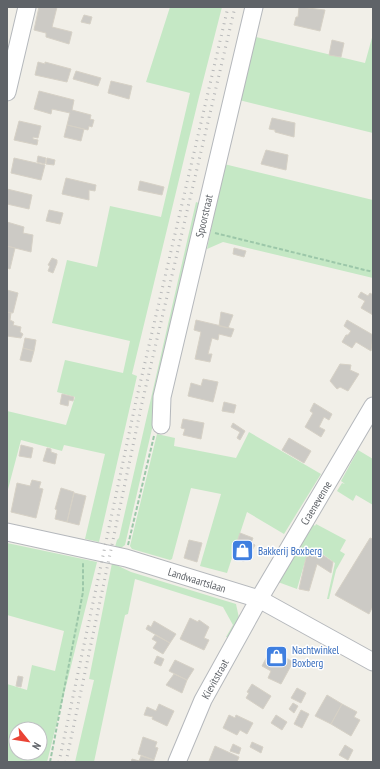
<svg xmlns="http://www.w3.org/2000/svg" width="380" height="769" viewBox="0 0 380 769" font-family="'PT Sans Narrow',sans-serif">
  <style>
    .green { fill: #c5e8c5; fill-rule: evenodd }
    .building { fill: #cccac5; stroke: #d6d1c6 }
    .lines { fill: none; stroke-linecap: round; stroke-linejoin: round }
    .minor-casing { stroke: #b5b8bc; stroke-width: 19 }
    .path { stroke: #9cc7a9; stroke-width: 2; stroke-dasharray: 4 2; stroke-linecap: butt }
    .minor { stroke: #fff; stroke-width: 17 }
    .rail { stroke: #b6b7b8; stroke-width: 3; stroke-dasharray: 1 5; stroke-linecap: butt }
    .labels { text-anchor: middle; stroke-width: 3; stroke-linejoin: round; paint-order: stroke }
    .street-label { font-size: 11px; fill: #5f6368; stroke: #fff }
    .shop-label { font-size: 11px; fill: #366cbe; stroke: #fff; text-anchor: start }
  </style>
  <rect width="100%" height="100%" fill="#f1efe8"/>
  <path class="green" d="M170,7H222L199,97L132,374L137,376L99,542L85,539L105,454L64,445L62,451L21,440L7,493V411L66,425L75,397L57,392L65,360L123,373L130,341L52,323L67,260L97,267L110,206L161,217L190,93L146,82Z
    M373,34V133L239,100L256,37L365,63Z
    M224,164L373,200V278L223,242L207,249Z
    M196,202L204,205L125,545L121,548L115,547L117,540L119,538Z
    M249,432L321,474L284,534L247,512L227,573L200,566L221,494L191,488L172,559L170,560L132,549L130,546L157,434L175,438L174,446L236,458Z
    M358,450L373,459V505L356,495L353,501L337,491L342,483L345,484L341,481Z
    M313,524L315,526L316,524L346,540L340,551L345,554L336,570L329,599H327L335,563L314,548L306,558L297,589L278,582Z
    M7,543L97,562L47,762H7V684L27,690L32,665L55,671L64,631L7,615ZM16,729H40V753H16Z
    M112,563L131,572L236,604L239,618L229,638L226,637L233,625L223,607L135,579L128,614L125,615L94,762H75L94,680L89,679Z"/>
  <path class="building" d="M39,7H57L52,27L72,32L69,44L46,37V33L34,30Z
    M299,7L325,10L320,31L294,25L296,17H298Z
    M84,15L92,17L90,24L81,22Z
    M332,40L344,43L341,57L329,55Z
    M38,62L45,64V62L71,69L67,82L35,75Z
    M76,71L101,78L98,86L73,79Z
    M111,81L132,86L129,99L108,93Z
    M39,91L74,100L72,110L91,115L90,119L94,120L92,127L89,126L88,130L67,125L70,113L52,109L51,114L34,109Z
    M272,118L295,123L294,137L275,132V130L269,129Z
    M19,121L41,126L38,138L33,137V139L38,140L37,145L14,140Z
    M67,125L84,129L81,141L64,137Z
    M266,150L288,155L286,170L261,164Z
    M38,156L46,158L45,164L37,162Z
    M14,158L45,165L41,180L11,173Z
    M47,158L55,160L54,165L46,164Z
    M66,178L96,185L95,191L89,190V200L62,194Z
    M140,181L164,187L162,195L138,190Z
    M7,189L32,195L29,209L7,204Z
    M49,210L63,213L60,224L46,221Z
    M7,222L24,227L23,233L33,235L31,252L7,246Z
    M7,246L15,248L10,269L7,268Z
    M234,248L246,251L244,257L233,254Z
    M52,258L57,260V263L53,273L48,271L50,266L48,265Z
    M7,290L18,293L13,313L7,312Z
    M361,292L368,296L370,293L373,295V315L361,308L365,301L358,297Z
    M7,312L11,313L10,320L14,322L13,325L21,327L20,332L23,334L21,338L7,336Z
    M221,312L233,315L228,328L219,326Z
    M196,320L234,329L231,337L219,334L218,340L212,338L208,354H212L210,362L195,359L201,332L194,330Z
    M347,320L373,335L371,351L356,342L352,348L342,342L346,335H348L351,331L344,326Z
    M25,338L36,340L34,351L23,348Z
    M23,348L34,351L31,362L20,360Z
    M340,364L351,365L350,370L359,374L348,391L340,387L337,389L330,381Z
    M203,379L218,382L213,402L188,396L191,383L201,386Z
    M62,394L74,397L73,401L69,400L68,406L60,404Z
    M224,402L236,405L234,413L222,411Z
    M314,403L332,414L329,420L324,417L319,427L325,430L321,437L305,427L313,413L310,411Z
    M183,419L204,423L201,439L183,435L185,429L181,428Z
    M233,423L245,431L240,440L237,438L240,432L231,427Z
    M289,438L311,451L304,463L282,450Z
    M21,445L33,448L31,458L19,456Z
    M47,448L51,449V452L57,454L55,464L43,461Z
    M32,480L41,482L39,488L43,489L36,518L11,512L17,483L30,486Z
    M61,488L74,492L67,522L55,519L57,510L55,509Z
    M74,493L86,496L79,525L67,522Z
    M240,533L253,538L251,543L255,545L247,560L243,561L232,557Z
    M370,538L373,539V606L369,614L335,595Z
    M189,540L202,543L197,562L184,558Z
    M314,549L333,562L331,573L317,564L309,591L299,589L306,558Z
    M190,618L198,622L199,620L209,627L204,638L209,640L204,650L180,639Z
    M154,621L176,634L170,643L146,629L148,625L151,627Z
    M155,635L170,643L163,654L153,648L157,642L152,639Z
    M271,649L293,662L281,684L268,678L271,671L262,666Z
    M157,656L164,659L161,666L154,663Z
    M175,660L194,669L187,680L169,671Z
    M174,674L187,680L182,693L166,685Z
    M18,676L23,677L21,687L16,686Z
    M252,684L271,696L263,709L246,698L249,693L247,692Z
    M297,688L306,693L301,703L291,698Z
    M327,695L342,704L331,724L315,716Z
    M293,703L298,706L294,713L289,709Z
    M159,704L174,711L167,726L152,719L153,717L144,715L147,707L156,711Z
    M342,704L357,712L354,717L360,720L351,736L331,724Z
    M301,710L309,714L302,728L294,724Z
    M229,715L235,718L236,715L253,723L247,734L240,730L237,735L223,728Z
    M276,715L287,722L282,730L271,723Z
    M143,737L157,742L155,747L158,748L154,760L138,754Z
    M252,742L263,747L261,753L250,747Z
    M233,744L241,748L239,754L230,751Z
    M345,745L353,750L348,760L339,755Z
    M215,746L239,757L237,762L209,761Z
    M141,756L154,760L153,762H131L132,759L139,761Z"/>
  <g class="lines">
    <defs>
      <path id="minor" d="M7,92L27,7
        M161,425L162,397L254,7
        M7,532L126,558L259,599L373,662
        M177,762L203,700L259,599L373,406"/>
    </defs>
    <use href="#minor" class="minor-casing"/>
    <path class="path" d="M215,233L373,272
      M128,545L154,436
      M50,762L83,592V562"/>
    <use href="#minor" class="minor"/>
    <path class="rail" d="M59,762L136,401L228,7
      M66,762L142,403L235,7"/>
  </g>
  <defs>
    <symbol id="shop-square" viewBox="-11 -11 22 22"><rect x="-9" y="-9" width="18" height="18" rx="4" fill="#3f7fe0" stroke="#fff"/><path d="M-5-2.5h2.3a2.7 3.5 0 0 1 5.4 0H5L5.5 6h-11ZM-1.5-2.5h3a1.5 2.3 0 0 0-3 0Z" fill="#fff"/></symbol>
  </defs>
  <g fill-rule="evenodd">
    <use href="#shop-square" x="230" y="538" width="25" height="25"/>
    <use href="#shop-square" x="264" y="644" width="25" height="25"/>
  </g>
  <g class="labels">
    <g class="street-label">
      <text transform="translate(204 216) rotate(-77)" y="4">Spoorstraat</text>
      <text transform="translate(316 503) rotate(-59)" y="4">Craenevenne</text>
      <text transform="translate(197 580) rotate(17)" y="4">Landwaartslaan</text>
      <text transform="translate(215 679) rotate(-61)" y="4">Kievitstraat</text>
    </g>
    <g class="shop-label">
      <text x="258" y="555">Bakkerij Boxberg</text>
      <text x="292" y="654">Nachtwinkel<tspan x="292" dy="13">Boxberg</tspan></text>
    </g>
  </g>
  <rect width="380" height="769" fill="none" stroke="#5f6368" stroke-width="16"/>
  <g transform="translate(28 741) rotate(120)"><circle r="19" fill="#ffffff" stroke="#bfc1c3"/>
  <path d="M0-3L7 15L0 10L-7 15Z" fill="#ea4335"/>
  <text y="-6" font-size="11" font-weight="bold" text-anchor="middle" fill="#5f6368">N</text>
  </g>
</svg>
